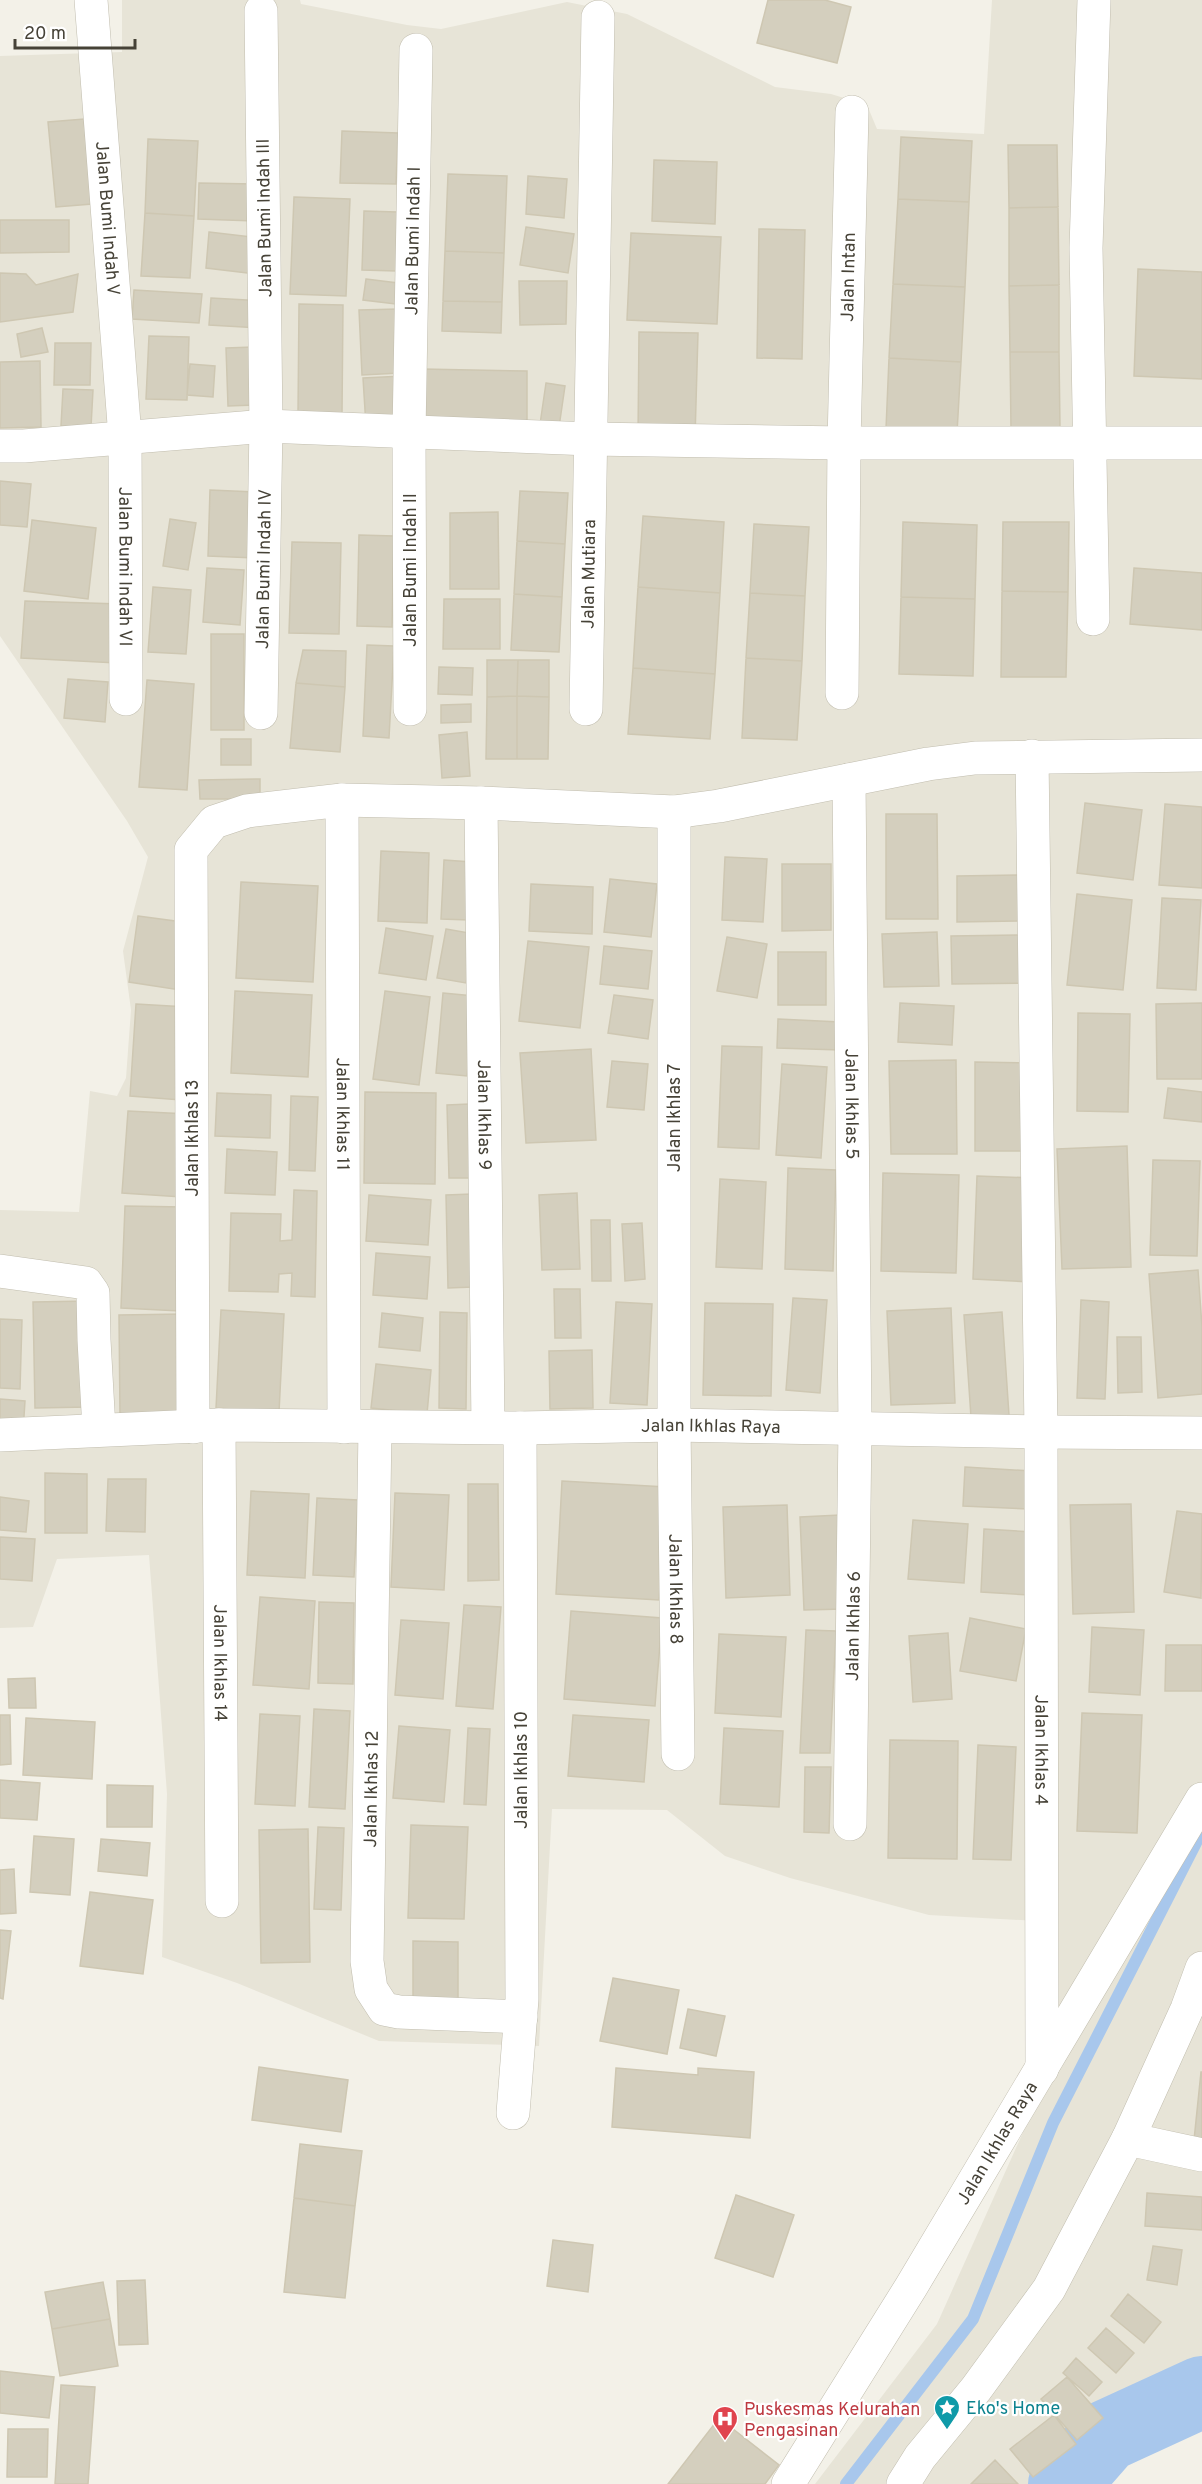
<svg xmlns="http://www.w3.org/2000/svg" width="1202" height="2484" viewBox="0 0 1202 2484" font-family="Overpass,sans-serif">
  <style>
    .residential { fill: #e7e4d7 }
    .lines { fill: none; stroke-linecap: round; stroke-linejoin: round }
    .stream { stroke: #a8c7ec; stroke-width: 12 }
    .river { stroke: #a8c7ec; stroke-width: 72 }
    .building { fill: #d4cfbe; stroke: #cec7b2; stroke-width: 1.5 }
    .minor-casing { stroke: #c1bdae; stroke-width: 34 }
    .minor { stroke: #fff; stroke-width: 33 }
    .labels { text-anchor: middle; stroke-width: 4.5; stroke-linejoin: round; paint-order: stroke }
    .street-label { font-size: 18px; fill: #464237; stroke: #fff }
    .culture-label { font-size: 18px; fill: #0d838f; stroke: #fff; text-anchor: start }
    .health-label { font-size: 18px; fill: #be3a42; stroke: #fff; text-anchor: start }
  </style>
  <rect width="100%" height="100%" fill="#f3f1e8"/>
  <path class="residential" d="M122,0H300L301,4L407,25L441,29L567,2L627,14L775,87L831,94L867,105L877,129L984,134L992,0H1202V2393L1127,2428L1074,2484H815L937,2324L1047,2079L1055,1922L929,1915L790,1878L725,1856L667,1810L552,1809L539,2046L379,2041L237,1983L162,1957L167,1794L149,1555L57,1559L33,1627L0,1628V1210L79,1212L90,1091L117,1096L126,1078L131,1010L123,951L148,857L127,821L0,636V56L122,52Z"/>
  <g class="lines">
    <path class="stream" d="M846,2484L973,2319L1053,2123L1202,1831"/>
    <path class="river" d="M1064,2484L1106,2436L1202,2392"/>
  </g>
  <path class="building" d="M768,0H825L851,7L837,63L757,43Z
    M84,119L92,204L56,207L48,122Z
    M342,131L398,133L396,184L340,183Z
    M901,137L972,141L969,202L898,199Z
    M148,139L198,141L194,216L145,213Z
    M1008,145H1057L1058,207L1009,208Z
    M654,160L717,162L715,224L652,221Z
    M448,174L507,176L504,253L445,251Z
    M528,176L567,179L564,218L526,214Z
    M199,183L255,184L254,221L198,219Z
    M294,197L350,199L346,296L290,294Z
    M898,199L969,202L965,287L893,284Z
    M1058,207L1059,285L1009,286V208Z
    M364,211L397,212L396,271L362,270Z
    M145,213L194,216L190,278L141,276Z
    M0,220H69V252L0,253Z
    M526,227L574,234L568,273L520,265Z
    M759,229L805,230L802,359L757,358Z
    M209,232L261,238L256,274L206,268Z
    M631,233L721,237L717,324L627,320Z
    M445,251L504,253L502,302L443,301Z
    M1138,269L1202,272V379L1134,376Z
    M0,273L26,274L36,285L78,274L73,312L0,322Z
    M366,279L406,284L404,305L363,300Z
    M519,281H567L566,324L520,325Z
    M893,284L965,287L961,362L889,358Z
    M1059,285V352H1010L1009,286Z
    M134,290L202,294L199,323L132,319Z
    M211,298L264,301L262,328L209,325Z
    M443,301L502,302L501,333L442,331Z
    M299,304L343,305L342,414H298Z
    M398,309L400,373L362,375L359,310Z
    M42,328L48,352L21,357L17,334Z
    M639,332L698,333L695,438L638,437Z
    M149,336L189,337L187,400L146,399Z
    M55,343H91L90,385H54Z
    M253,347L255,405L228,406L226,348Z
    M1010,352H1059L1060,429H1011Z
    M889,358L961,362L957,433L886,429Z
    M40,361L41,427L0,428V362Z
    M190,364L215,366L213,397L187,395Z
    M422,369L527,371V426L421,424Z
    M403,376L405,424L366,426L363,378Z
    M546,383L565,386L558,434L539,431Z
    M63,389L93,390L91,427L61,426Z
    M0,481L31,484L27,527L0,525Z
    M210,490L257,492L255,558L208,556Z
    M520,491L568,493L565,544L517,541Z
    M498,512L499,589H450V513Z
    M643,516L724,522L720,593L638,587Z
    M170,519L196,523L188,570L163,566Z
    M32,520L96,528L88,599L24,591Z
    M903,522L977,525L975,599L901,597Z
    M1003,522H1069L1068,592L1002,591Z
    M754,524L809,527L805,596L750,593Z
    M359,535L394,536L392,627L357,626Z
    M517,541L565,544L562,597L514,594Z
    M292,542L341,543L339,634L289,633Z
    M207,568L244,570L240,625L203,622Z
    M1134,568L1202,573V630L1130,624Z
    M153,587L191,590L186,654L148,652Z
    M638,587L720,593L715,674L633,668Z
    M1002,591L1068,592L1066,677H1001Z
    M750,593L805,596L802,661L746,658Z
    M514,594L562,597L559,652L511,650Z
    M901,597L975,599L973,676L899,674Z
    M444,599H500V649H443Z
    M25,601L120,604L117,663L21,658Z
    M211,634H244V730H211Z
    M367,645L394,646L389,738L363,736Z
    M303,650L346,651L345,687L296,683Z
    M746,658L802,661L797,740L742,738Z
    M487,660H518L517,696L487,697Z
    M518,660H549V697L517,696Z
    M439,667L473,668L472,695L438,694Z
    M633,668L715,674L710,739L628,734Z
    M68,679L108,682L105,722L64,718Z
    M147,680L194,684L187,790L139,787Z
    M296,683L345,687L340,752L290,748Z
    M517,696V759H486L487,697Z
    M517,696L549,697L548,759H517Z
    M471,704V722L441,723V705Z
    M467,732L470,776L442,778L439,735Z
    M221,739H251V765H221Z
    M260,779V799H200L199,780Z
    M1085,803L1142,810L1133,880L1077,873Z
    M1165,804L1202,807V888L1159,885Z
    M886,814H937L938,919H886Z
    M381,851L429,853L427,923L378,921Z
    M725,857L767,859L763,922L722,920Z
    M444,860L472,862L469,920L441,919Z
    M782,864H831V930L782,931Z
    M1019,875V921L957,922V876Z
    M610,879L657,884L651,937L604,932Z
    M241,882L318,886L313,982L236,978Z
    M531,884L593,887L592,934L529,931Z
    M1077,894L1132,900L1123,990L1067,985Z
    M1162,898L1201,900L1196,990L1157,988Z
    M138,916L190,923L180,990L129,982Z
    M386,928L433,936L426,980L379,973Z
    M446,929L475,934L466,983L437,978Z
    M937,932L939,986L884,987L882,934Z
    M1027,935L1028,983L952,984L951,936Z
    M727,937L767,944L757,998L717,991Z
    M528,941L589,947L580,1028L519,1021Z
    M604,946L652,951L648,989L600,984Z
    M778,952H826V1005H778Z
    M235,991L312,995L308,1077L231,1073Z
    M385,991L430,997L419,1085L373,1079Z
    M443,993L474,996L467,1076L436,1073Z
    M614,995L653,1000L648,1039L608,1033Z
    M900,1003L954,1006L952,1045L898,1042Z
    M1202,1003V1079H1157L1156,1004Z
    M136,1004L187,1007L181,1100L130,1096Z
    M1078,1013L1130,1014L1128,1112L1077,1111Z
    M778,1019L840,1022V1050L777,1048Z
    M722,1046L762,1047L759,1149L718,1147Z
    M591,1049L596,1140L526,1143L520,1053Z
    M956,1060L957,1154H891L889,1061Z
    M612,1061L648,1064L644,1110L607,1107Z
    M975,1062L1028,1063V1151H975Z
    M782,1064L827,1067L821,1158L776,1155Z
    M1168,1088L1202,1092V1122L1164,1118Z
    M365,1092L436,1093L435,1184L364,1183Z
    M217,1093L271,1095L270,1138L215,1136Z
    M291,1096L318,1097L315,1171L289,1170Z
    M469,1104L471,1178H449L447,1105Z
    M128,1111L188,1114L182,1197L122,1193Z
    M1127,1146L1131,1267L1062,1269L1057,1149Z
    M227,1149L277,1152L275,1195L225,1193Z
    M1153,1160L1200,1161L1197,1256L1150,1255Z
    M788,1168L836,1170L833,1271L785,1269Z
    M883,1173L959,1175L956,1273L881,1271Z
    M977,1176L1035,1178L1030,1282L973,1279Z
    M720,1179L766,1182L762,1269L716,1267Z
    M294,1190L317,1191L315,1297L291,1296L292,1273L279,1274L278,1292L229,1291L231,1213L281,1214L280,1241L292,1240Z
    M577,1193L580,1269L542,1270L539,1195Z
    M472,1194L473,1287L448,1288L446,1195Z
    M369,1195L431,1200L428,1245L366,1241Z
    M125,1206L184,1207L180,1311L121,1308Z
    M591,1220H610L611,1281H592Z
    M642,1223L645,1279L625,1281L622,1224Z
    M376,1253L430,1257L427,1299L373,1295Z
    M1198,1270L1202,1327V1394L1158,1398L1149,1274Z
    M554,1289H580L581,1338H555Z
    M793,1298L827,1300L820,1393L786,1390Z
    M1081,1300L1109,1302L1105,1399L1077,1398Z
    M87,1301L89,1407L35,1408L33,1302Z
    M616,1302L652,1304L647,1405L610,1403Z
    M705,1303L773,1304L771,1396L703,1395Z
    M951,1308L955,1403L891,1405L887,1311Z
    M221,1310L284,1314L279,1412L216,1408Z
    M440,1312L467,1313L466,1409L439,1408Z
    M1002,1312L1009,1415L971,1417L964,1315Z
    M382,1313L423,1318L420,1351L379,1347Z
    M183,1314L185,1414L120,1415L119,1315Z
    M0,1319L22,1320L20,1389L0,1388Z
    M1117,1337H1141L1142,1392L1118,1393Z
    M592,1350L593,1408L550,1409L549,1351Z
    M376,1364L431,1370L427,1414L371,1408Z
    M0,1399L25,1401L23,1432L0,1431Z
    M965,1467L1031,1471L1029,1509L963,1506Z
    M45,1473L87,1474V1533H45Z
    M108,1479H146L145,1532L106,1531Z
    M562,1481L666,1487L659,1600L556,1594Z
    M468,1484H498L499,1580L468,1581Z
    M251,1491L309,1494L305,1578L247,1575Z
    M395,1493L449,1495L444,1590L391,1587Z
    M0,1497L29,1501L26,1532L0,1530Z
    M317,1498L358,1500L354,1577L313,1575Z
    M1131,1504L1134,1612L1073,1614L1070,1505Z
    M787,1505L790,1595L726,1598L723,1507Z
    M1177,1511L1202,1514L1201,1598L1164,1592Z
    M840,1515L844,1609L804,1610L800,1517Z
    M913,1520L968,1524L964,1583L908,1579Z
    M984,1529L1033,1532L1029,1595L981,1592Z
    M0,1537L35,1539L32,1581L0,1579Z
    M260,1597L315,1601L309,1689L253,1685Z
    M319,1602L354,1603L353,1684L318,1683Z
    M464,1605L501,1607L493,1709L456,1706Z
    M571,1611L662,1618L655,1706L564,1699Z
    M970,1618L1026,1629L1016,1681L960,1671Z
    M401,1620L449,1623L443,1699L395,1695Z
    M1092,1627L1144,1630L1140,1695L1089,1692Z
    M806,1630L836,1631L830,1753H800Z
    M948,1633L952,1699L913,1702L909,1636Z
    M719,1634L786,1637L781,1717L715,1713Z
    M1166,1645H1202V1691H1165Z
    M35,1678L36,1708H9L8,1679Z
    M314,1709L350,1711L345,1809L309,1807Z
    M1082,1713L1142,1715L1137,1833L1077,1831Z
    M260,1714L300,1716L295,1806L255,1804Z
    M0,1715H10L11,1764L0,1765Z
    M573,1715L649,1720L644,1782L568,1776Z
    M26,1718L95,1722L92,1779L23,1775Z
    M399,1726L450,1730L444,1802L393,1798Z
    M468,1728L490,1729L486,1805L464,1804Z
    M724,1728L783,1731L779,1807L720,1804Z
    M890,1740L958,1741L957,1859L888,1858Z
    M978,1745L1016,1747L1011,1860L973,1859Z
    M805,1767H831L829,1833L804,1832Z
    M0,1780L40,1783L37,1820L0,1818Z
    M107,1785L153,1786L152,1827H107Z
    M411,1825L468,1827L464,1919L408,1918Z
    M318,1827L344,1828L341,1910L314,1909Z
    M308,1829L310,1962L261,1963L259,1830Z
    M34,1836L74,1839L70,1895L30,1892Z
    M101,1839L150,1843L147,1876L98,1871Z
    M14,1869L16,1913L0,1914V1870Z
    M90,1892L153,1900L143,1974L80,1966Z
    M0,1930L11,1931L3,1999L0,1998Z
    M413,1941L458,1942V2010H413Z
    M613,1978L679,1990L667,2054L600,2041Z
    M688,2009L725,2016L716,2056L680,2048Z
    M259,2067L348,2080L341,2132L252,2120Z
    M616,2068L698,2075V2068L754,2072L750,2138L612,2127Z
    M1201,2072H1202V2151L1193,2150Z
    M300,2144L362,2151L355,2206L294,2198Z
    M1147,2193L1202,2197V2230L1145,2226Z
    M736,2195L794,2215L773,2277L715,2258Z
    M294,2198L355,2206L345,2298L284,2292Z
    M553,2240L593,2245L588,2292L547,2286Z
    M1153,2246L1182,2250L1177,2285L1147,2280Z
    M145,2280L148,2344L119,2345L117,2281Z
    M103,2282L110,2319L52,2329L45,2292Z
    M1128,2294L1161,2322L1144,2343L1111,2316Z
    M110,2319L118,2366L60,2376L52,2329Z
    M1106,2328L1134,2353L1116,2373L1088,2348Z
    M1076,2358L1102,2382L1089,2396L1063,2373Z
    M0,2371L54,2377L49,2418L0,2413Z
    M1067,2377L1103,2418L1077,2440L1041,2399Z
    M61,2385L95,2387L88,2484H55Z
    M1054,2415L1076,2444L1033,2477L1010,2449Z
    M719,2418L779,2465L765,2484H668Z
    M8,2429H48L47,2477H7Z
    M995,2460L1018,2484H971Z"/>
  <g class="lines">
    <defs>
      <g id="minor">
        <path id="s1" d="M91,0L125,437L126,699"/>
        <path d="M0,446H24L266,426L590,439L844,443H1202"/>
        <path d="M1093,619L1086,248L1094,0"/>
        <path id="s2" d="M842,693L844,443L852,112"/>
        <path id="s3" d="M410,709L409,432L416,50"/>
        <path id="s4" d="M586,709L598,17"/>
        <path id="s5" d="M261,713L266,426L261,11"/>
        <path id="s6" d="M1032,756L1041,1432L1042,2069"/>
        <path id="s7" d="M849,780L855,1427L850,1824"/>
        <path id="s8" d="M342,800L344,1427"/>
        <path id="s9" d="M481,803L488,1427"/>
        <path id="s10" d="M674,812V1425L678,1754"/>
        <path d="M0,1271L86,1283L93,1293L94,1340L99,1429"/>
        <path id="s11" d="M219,1425L222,1901"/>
        <path d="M193,1427L191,850L214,822L247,811L342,800L481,803L674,812L719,806L928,764L975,758L1202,755"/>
        <path d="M375,1428L367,1961L371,1989L384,2009L399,2012L521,2017"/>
        <path id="s12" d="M0,1435L219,1425L520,1428L674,1425L1041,1432L1202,1433"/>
        <path d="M513,2113L522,1999L520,1428"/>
        <path d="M1128,2139L1202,2155"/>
        <path id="s13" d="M788,2484L911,2287L1202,1799"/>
        <path d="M903,2484L920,2457L976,2389L1049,2289L1128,2139L1187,2009L1202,1968"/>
      </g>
    </defs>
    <use href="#minor" class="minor-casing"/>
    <use href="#minor" class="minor"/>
  </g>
  <defs>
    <symbol id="sight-pin" viewBox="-11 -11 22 30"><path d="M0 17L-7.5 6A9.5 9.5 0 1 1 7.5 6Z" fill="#0f9aa8" stroke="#fff"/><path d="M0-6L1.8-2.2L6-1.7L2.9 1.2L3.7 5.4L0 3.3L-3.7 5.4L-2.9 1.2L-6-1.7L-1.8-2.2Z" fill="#fff"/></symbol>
    <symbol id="hospital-pin" viewBox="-11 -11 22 30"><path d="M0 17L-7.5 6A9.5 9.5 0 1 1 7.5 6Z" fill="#e0444e" stroke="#fff"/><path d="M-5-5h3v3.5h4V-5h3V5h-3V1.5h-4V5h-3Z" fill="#fff"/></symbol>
  </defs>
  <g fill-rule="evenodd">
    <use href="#sight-pin" x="932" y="2393" width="30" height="40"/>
    <use href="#hospital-pin" x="710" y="2404" width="30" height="40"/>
  </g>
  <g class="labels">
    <g class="street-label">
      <text transform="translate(264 218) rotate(-91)" y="6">Jalan Bumi Indah III</text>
      <text dy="6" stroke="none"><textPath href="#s1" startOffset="219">Jalan Bumi Indah V</textPath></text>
      <text dy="6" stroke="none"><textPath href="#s3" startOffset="468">Jalan Bumi Indah I</textPath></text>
      <text dy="6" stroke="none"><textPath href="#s2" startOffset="416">Jalan Intan</textPath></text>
      <text dy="6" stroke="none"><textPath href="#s1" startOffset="568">Jalan Bumi Indah VI</textPath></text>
      <text dy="6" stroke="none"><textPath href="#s5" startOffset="144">Jalan Bumi Indah IV</textPath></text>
      <text transform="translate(410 570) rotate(-90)" y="6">Jalan Bumi Indah II</text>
      <text dy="6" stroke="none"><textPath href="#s4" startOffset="135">Jalan Mutiara</textPath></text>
      <text dy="6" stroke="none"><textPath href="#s7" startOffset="324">Jalan Ikhlas 5</textPath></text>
      <text dy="6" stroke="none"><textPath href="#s8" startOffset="314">Jalan Ikhlas 11</textPath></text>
      <text dy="6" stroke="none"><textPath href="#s9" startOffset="312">Jalan Ikhlas 9</textPath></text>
      <text transform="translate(674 1118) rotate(-90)" y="6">Jalan Ikhlas 7</text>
      <text transform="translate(192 1138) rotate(-90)" y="6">Jalan Ikhlas 13</text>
      <text dy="6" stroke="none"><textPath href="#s12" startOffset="711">Jalan Ikhlas Raya</textPath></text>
      <text dy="6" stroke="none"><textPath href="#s10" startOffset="777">Jalan Ikhlas 8</textPath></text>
      <text transform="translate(853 1626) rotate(-89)" y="6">Jalan Ikhlas 6</text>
      <text dy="6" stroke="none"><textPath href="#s11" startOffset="238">Jalan Ikhlas 14</textPath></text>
      <text dy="6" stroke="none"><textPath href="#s6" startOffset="994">Jalan Ikhlas 4</textPath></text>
      <text transform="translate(521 1770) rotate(-90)" y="6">Jalan Ikhlas 10</text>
      <text transform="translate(371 1789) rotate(-89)" y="6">Jalan Ikhlas 12</text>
      <text dy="6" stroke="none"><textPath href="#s13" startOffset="400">Jalan Ikhlas Raya</textPath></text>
    </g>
    <g class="culture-label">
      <text x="966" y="2414">Eko's Home</text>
    </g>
    <g class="health-label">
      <text x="744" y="2415">Puskesmas Kelurahan<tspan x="744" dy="21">Pengasinan</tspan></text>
    </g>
  </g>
  <path d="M15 39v9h120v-9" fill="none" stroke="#464237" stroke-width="3"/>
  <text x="24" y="39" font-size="18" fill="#464237" stroke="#ffffff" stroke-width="4.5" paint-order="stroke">20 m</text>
</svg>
